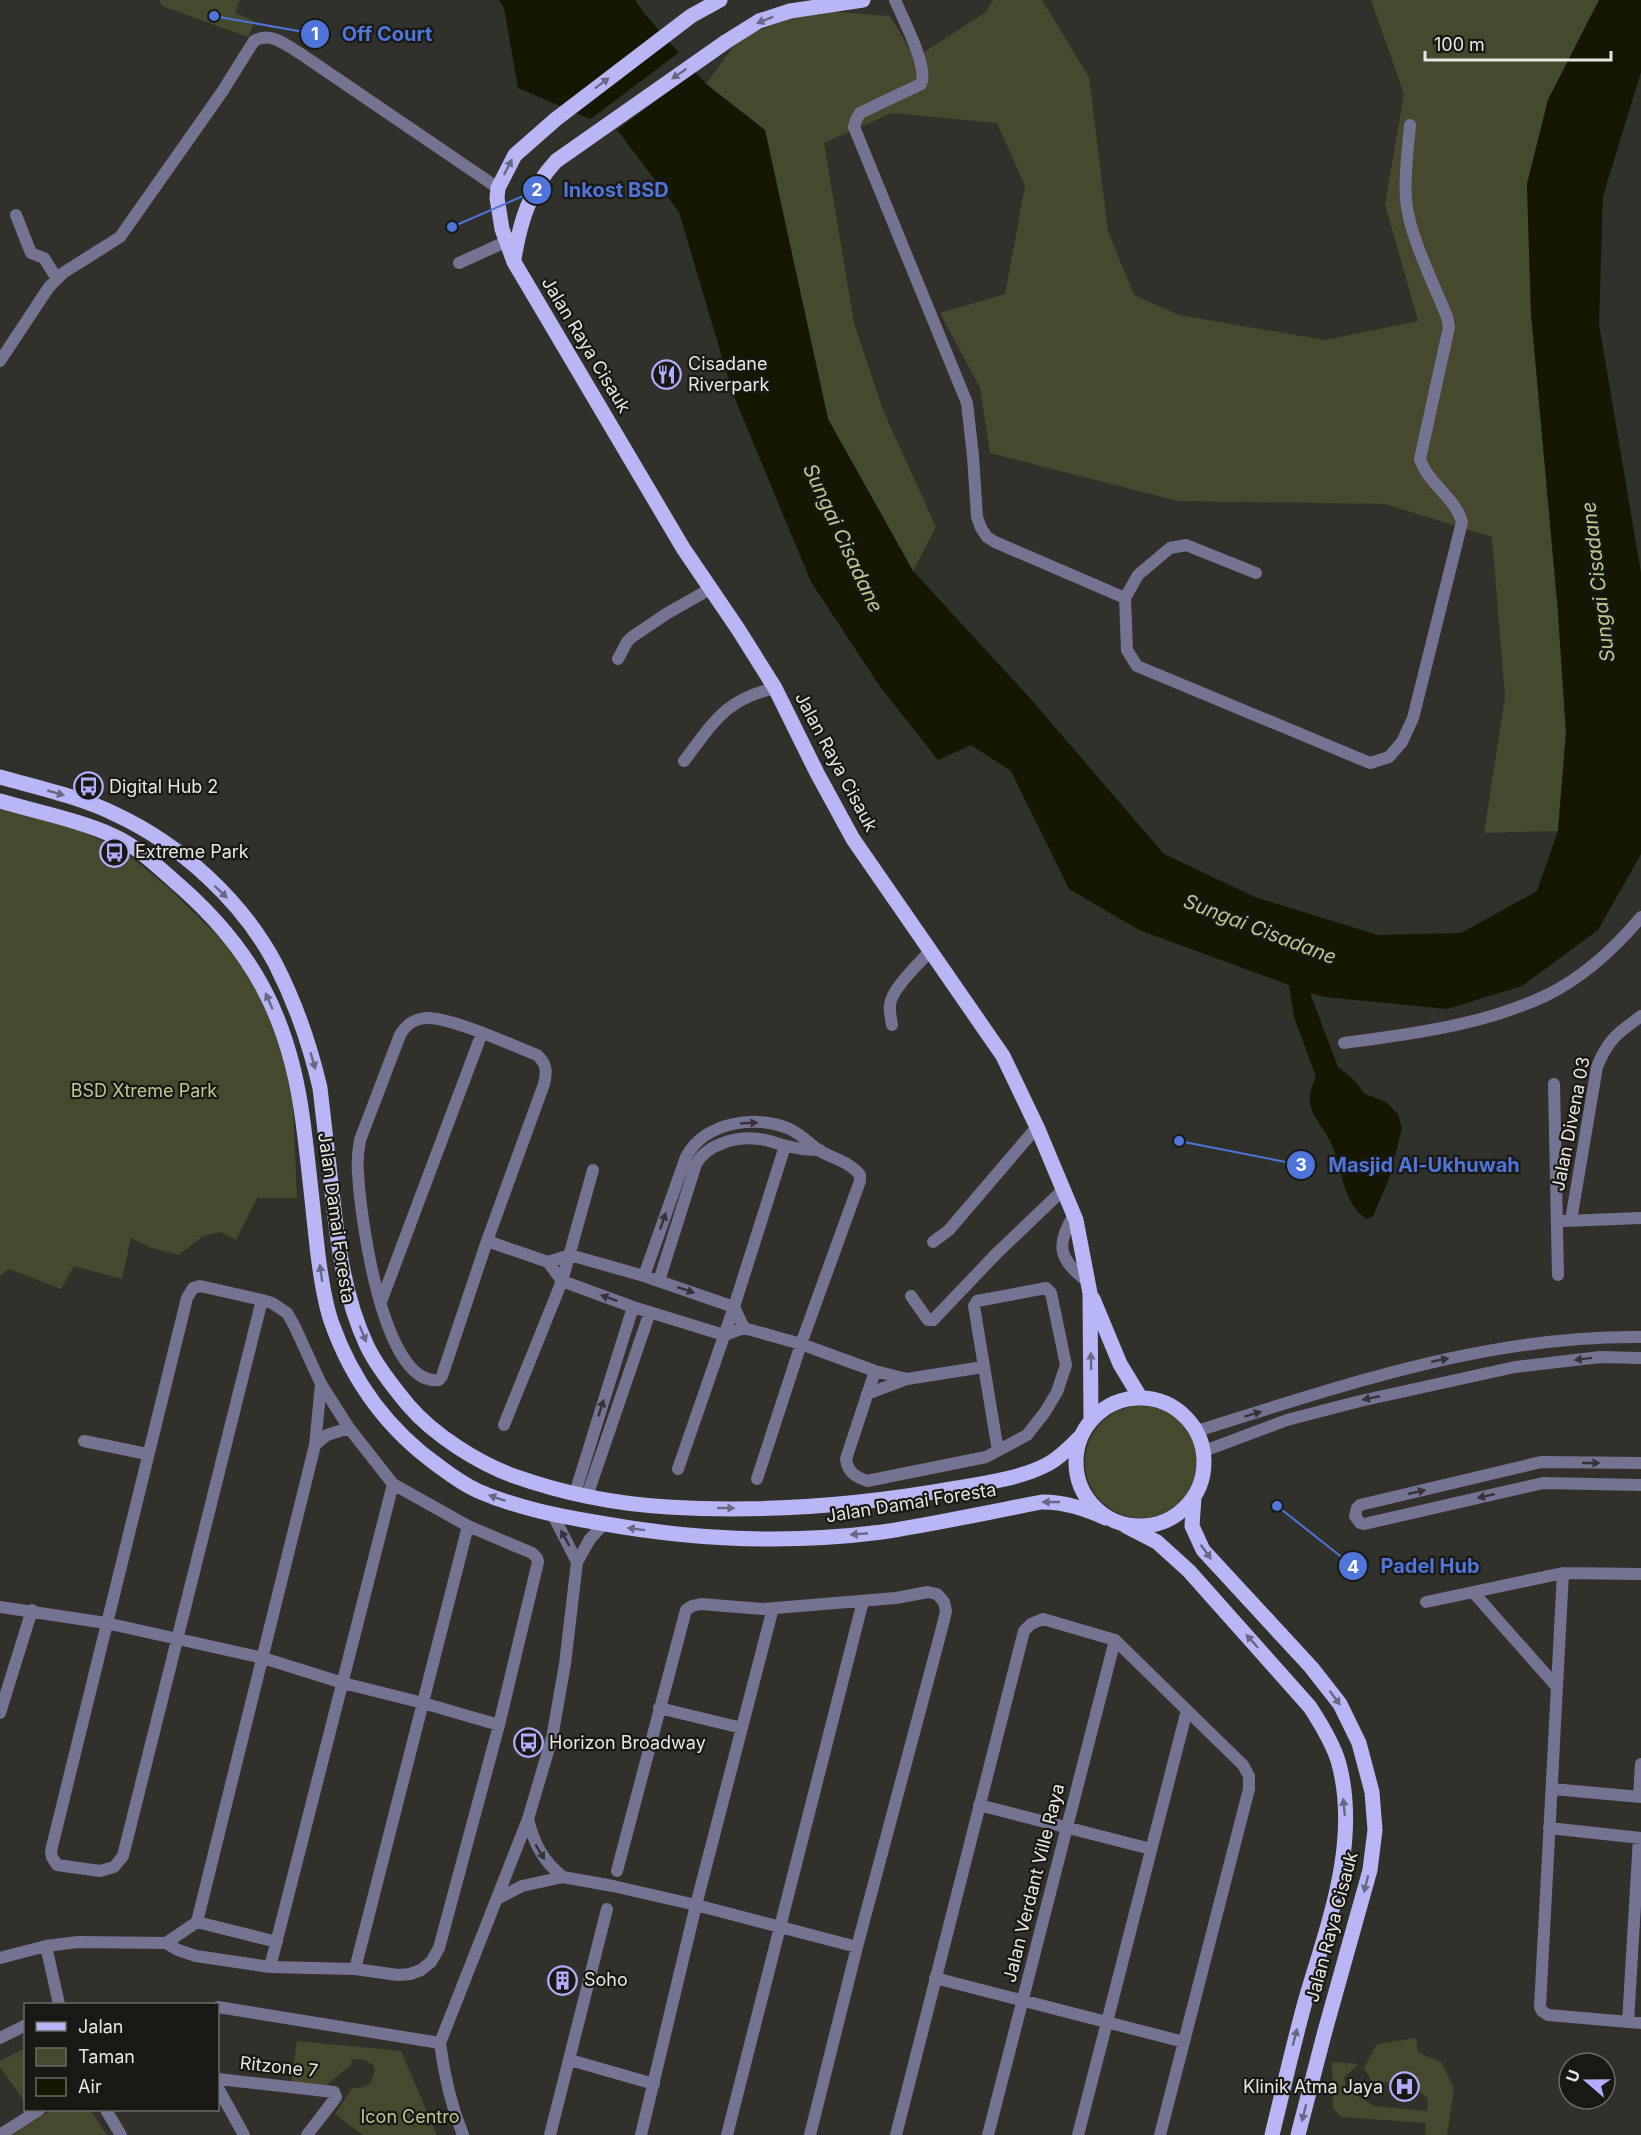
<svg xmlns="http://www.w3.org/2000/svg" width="1641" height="2135" viewBox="0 0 1641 2135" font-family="Inter,sans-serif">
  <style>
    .green { fill: #45492e }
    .water { fill: #151700 }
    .pier { fill: #30312a }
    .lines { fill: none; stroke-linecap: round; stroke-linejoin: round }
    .minor { stroke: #747392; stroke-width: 12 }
    .major { stroke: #b8b6f4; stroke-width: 15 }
    .oneway { fill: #686784 }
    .oneway2 { fill: #34333a }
    .labels { text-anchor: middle; stroke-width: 4.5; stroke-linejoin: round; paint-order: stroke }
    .street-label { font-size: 18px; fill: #e6e6e2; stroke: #181815 }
    .poi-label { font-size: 18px; fill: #e6e6e2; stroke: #181815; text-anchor: start }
    .park-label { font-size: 18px; fill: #c0c891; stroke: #181815 }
    .water-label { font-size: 20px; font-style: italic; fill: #bfc790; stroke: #181815 }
    .leader { fill: none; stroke: #4f74da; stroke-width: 2 }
    .callout-dot { fill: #4f74da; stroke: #181815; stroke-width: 2 }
    .mark-label { font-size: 18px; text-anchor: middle; font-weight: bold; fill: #fff }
    .callout-label { font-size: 20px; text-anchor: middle; font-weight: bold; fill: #4f74da; stroke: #181815; stroke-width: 4.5; stroke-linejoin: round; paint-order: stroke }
  </style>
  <rect width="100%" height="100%" fill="#30312a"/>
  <path class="green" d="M159,0H240L235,13L255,21L248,37L162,6Z
    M993,0H1042L1089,77L1108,231L1134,295L1179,315L1325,340L1418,321L1385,204L1404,94L1371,0H1599L1548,100L1527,184L1531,313L1558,612L1566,733L1558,831L1484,833L1505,697L1492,537L1385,504L1178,501L990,453L980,388L940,313L1005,294L1025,186L997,123L892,113L824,143L854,323L883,410L936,527L913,571L828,419L765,130L706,84L739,38L812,10L890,16L915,58L986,12Z
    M0,808L58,821L121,849L170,889L221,939L264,996L292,1081L297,1198H257L236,1240L221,1232L203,1236L179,1255L152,1248L131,1238L122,1279L74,1266L61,1289L9,1269L0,1276Z
    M1085 1462a56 56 0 1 1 112 0a56 56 0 1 1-112 0Z
    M1416,2038L1418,2052L1442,2063L1454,2089L1447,2135H1425L1426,2123L1341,2117L1333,2108L1332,2062L1359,2064L1344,2077L1346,2088L1374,2106L1427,2111L1428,2099L1411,2083L1372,2082L1364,2068L1377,2044Z
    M297,2041L401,2051L437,2135H363L335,2114L352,2088L363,2087L371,2082L375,2070L373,2065L364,2060L352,2059L351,2065L325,2086L291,2082Z
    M25,2048V2102L0,2067V2061Z
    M54,2110H90L107,2135H12L44,2114Z"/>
  <path class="water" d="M499,0H635L644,13L706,84L765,130L828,419L913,571L1029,697L1164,854L1255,897L1378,935L1461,933L1537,891L1558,831L1566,733L1558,612L1531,313L1527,184L1548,100L1599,0H1641V72L1603,196L1599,324L1641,573V854L1598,930L1522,986L1447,1009L1325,997L1310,993L1338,1067L1353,1079L1365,1094L1386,1102L1398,1114L1402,1128L1389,1179L1373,1216L1367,1219C1342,1205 1342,1164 1330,1141C1325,1130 1315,1120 1311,1108C1308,1097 1311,1087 1316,1077L1294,1017L1289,985L1139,930L1069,889L1011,771L971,745L938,760L881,688L811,582L733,394L679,212L618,131L518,88L504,8Z"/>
  <path class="pier" d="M681,51L698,70L614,132L588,121Z"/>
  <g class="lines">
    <path class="minor" d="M895,0C902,17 929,67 921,84L860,113L856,120L854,127L967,403L973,456L977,517L981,528L987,537L995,542L1125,598L1127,650L1137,666L1370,763L1389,757L1402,742L1413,718L1462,522C1455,497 1428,484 1420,459L1449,327L1447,317C1434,284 1408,233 1406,199C1404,175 1408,149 1410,125
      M16,215L31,253L44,258L57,279
      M459,263L514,238
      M0,361L49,287L63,273L120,237L222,92L254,41C271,31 286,45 301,54L498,188
      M1125,598L1138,575L1170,548L1186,545L1256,573
      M618,659L627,642L632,637L666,614L710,589
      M684,761C714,722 724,700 775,688
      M892,1025C891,1018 889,1011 890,1005C891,989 920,963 931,950
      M1344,1043C1411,1034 1483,1025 1545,996C1582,978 1615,948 1641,917
      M1554,1084L1558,1275
      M1074,1215C1054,1247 1060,1260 1088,1282
      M1571,1220L1597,1067C1608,1039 1617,1034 1641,1016
      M1564,1221L1641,1218
      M487,1241L442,1376L439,1380C382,1387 360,1213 358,1173C357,1162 358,1151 360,1140L400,1035C406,1025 413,1019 426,1018C448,1016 514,1046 537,1055C547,1064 547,1072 544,1084L487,1241L548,1262L562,1281L633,1307L724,1335L744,1328L801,1344L875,1371L907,1379
      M933,1242L949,1230L1037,1127
      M548,1262L570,1255L644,1276L734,1307L744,1328
      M644,1276L686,1157C704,1122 756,1114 790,1129C802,1135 810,1144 820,1151C834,1159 850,1162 860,1175V1181L801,1344L757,1479
      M659,1281L696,1164C707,1144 737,1136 759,1139C769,1140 778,1144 787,1146C798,1149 809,1150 820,1150
      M911,1296L928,1320H933L997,1253L1064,1189
      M381,1302L482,1033
      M875,1371L846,1459C848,1472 854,1476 867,1481L986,1457L1027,1435L1045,1412L1057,1392L1066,1365L1051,1293L1046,1288L977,1301L974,1306L998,1451
      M867,1394L907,1379L983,1367
      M504,1425L562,1281L593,1170
      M1197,1431C1341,1386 1488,1335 1641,1337
      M84,1441L147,1454
      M315,1445L327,1435L349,1428
      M1204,1451L1287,1420L1360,1401L1515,1367L1600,1357L1641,1358
      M1641,1463L1541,1462L1360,1505L1357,1508L1355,1516L1360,1523L1364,1524L1543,1483L1641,1485
      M678,1469L734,1307L785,1146
      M575,1493L633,1307
      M587,1496L650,1312
      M553,1515L577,1562
      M1563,1573L1540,2007L1542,2011L1548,2015L1641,2023
      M1473,1592L1557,1687
      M1426,1602L1563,1573L1641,1574
      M0,1607L106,1623L263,1658L343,1683L423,1703L499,1725
      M659,1708L742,1728
      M0,1713L32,1610
      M1552,1789L1641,1797
      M1639,1796L1641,1764
      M979,1805L1151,1849
      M528,1819C534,1844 543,1861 563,1877
      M1549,1828L1641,1838
      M617,1871L686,1610L692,1606L701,1604L763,1609L896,1598L928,1592L937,1594L944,1602L946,1611L943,1624L857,1947L810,2135
      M497,1899L522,1886L563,1877L613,1886L696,1905L857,1947
      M197,1922L277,1942
      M166,1943L178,1950L196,1956L270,1967L355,1969L398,1975L410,1974L421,1970L431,1962L439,1948L499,1725L538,1562L537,1558L532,1553L468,1526L393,1484L349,1428L321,1384L294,1325L287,1313L272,1303L262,1300L200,1286L193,1288L187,1298L51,1851L52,1857L57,1865L100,1871L114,1867L123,1856L262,1300
      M46,1946L59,2004
      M0,1958L46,1946L78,1942L166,1943L197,1922L315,1445L321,1384
      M270,1967L393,1484
      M355,1969L468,1526
      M935,1978L1184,2042
      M218,2007L440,2043
      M1628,2022L1639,1838
      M0,2038L26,2025
      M570,2060L654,2084
      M218,2079L334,2092L336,2097L334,2100L307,2135
      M218,2088L244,2135
      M106,2110L121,2135
      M0,2135L39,2110
      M463,2135C451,2105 444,2075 440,2043L528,1819L552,1738L565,1664L577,1562L590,1539L604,1524
      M550,2135L607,1909
      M641,2135L696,1905L773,1608
      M727,2135L863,1601
      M896,2135L1024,1631L1031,1624L1043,1619L1115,1640L1243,1765L1249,1776V1789L1160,2135
      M988,2135L1115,1640
      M1078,2135L1187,1710"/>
    <path class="major" d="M720,0L691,16L556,119L515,155L498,188L497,198L502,229L514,262L683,548L738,629L775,688L817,773L853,839L1003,1056L1037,1127L1076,1220L1090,1293L1091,1420
      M514,259C520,222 530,189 556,161L727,41L759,21L790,11L863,0
      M0,777C39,788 81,797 117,815C181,845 242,901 275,963C295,1002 310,1045 320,1088C324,1122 328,1157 332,1192C338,1245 344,1297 367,1346C377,1367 394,1388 409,1406C434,1435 478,1463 514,1476C562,1493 617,1504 668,1507C765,1513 862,1505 957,1488C987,1483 1022,1478 1048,1464C1061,1457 1070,1447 1080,1437
      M0,801C37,812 79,820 114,836C136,846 155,864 173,880C253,948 290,1019 303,1122C309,1167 313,1211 318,1255C321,1278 324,1300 331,1321C352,1381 389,1431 440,1467C452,1476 465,1485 478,1491C517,1508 559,1516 600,1523C693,1540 788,1544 882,1532C935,1524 989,1512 1042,1502C1066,1502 1085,1509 1106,1518
      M1093,1299L1120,1364L1140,1397
      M1076 1462a64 64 0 1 1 128 0a64 64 0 1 1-128 0Z
      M1194,1497L1192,1526L1203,1550L1311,1667L1340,1704L1359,1743L1372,1792L1375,1830L1370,1870L1325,2031L1298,2135
      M1126,1526L1157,1542L1189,1571L1310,1707C1321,1724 1334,1745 1339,1764C1360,1844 1327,1926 1305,2002C1293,2046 1283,2090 1272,2135"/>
  </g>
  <defs><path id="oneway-solid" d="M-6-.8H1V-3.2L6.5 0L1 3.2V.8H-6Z" transform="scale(1.5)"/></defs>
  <g class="oneway">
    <use href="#oneway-solid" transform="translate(765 20) rotate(158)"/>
    <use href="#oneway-solid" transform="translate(679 74) rotate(145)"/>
    <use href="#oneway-solid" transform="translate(602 83) rotate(-37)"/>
    <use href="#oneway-solid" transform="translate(508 167) rotate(-63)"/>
    <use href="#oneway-solid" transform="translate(56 793) rotate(16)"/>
    <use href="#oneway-solid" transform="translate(221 892) rotate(44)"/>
    <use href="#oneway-solid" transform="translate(269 1001) rotate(-114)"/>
    <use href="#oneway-solid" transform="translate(313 1061) rotate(74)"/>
    <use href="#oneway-solid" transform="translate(321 1273) rotate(-98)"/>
    <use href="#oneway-solid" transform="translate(363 1334) rotate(68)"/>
    <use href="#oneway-solid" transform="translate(1091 1361) rotate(-91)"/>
    <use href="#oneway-solid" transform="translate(497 1498) rotate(-161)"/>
    <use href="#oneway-solid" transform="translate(1051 1502) rotate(-180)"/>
    <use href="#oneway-solid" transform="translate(726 1508) rotate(1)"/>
    <use href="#oneway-solid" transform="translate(636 1529) rotate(-173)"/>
    <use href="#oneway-solid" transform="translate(859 1534) rotate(175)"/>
    <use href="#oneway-solid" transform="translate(1206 1552) rotate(54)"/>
    <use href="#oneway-solid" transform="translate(1252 1641) rotate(-132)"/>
    <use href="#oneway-solid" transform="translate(1335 1698) rotate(53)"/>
    <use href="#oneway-solid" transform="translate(1344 1807) rotate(-96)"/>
    <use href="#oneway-solid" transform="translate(1366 1884) rotate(104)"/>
    <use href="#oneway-solid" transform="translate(1295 2037) rotate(-75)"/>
    <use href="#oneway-solid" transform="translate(1304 2113) rotate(104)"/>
  </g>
  <g class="oneway2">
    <use href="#oneway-solid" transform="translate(749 1123) rotate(-3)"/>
    <use href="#oneway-solid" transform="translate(663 1221) rotate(-71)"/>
    <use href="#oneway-solid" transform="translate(686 1290) rotate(19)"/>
    <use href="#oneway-solid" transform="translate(609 1298) rotate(-160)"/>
    <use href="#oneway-solid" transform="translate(1583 1359) rotate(173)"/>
    <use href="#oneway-solid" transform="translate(1440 1360) rotate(-12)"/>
    <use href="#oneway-solid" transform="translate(1371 1398) rotate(168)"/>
    <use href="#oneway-solid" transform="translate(601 1408) rotate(-72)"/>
    <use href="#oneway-solid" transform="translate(1253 1414) rotate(-17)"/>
    <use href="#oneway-solid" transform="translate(1591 1463)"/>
    <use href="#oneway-solid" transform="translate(1417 1492) rotate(-13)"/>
    <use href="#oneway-solid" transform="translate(1486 1496) rotate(167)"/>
    <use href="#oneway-solid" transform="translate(565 1538) rotate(-119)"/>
    <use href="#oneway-solid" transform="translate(540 1852) rotate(59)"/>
  </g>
  <defs>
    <symbol id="restaurant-ring" viewBox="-11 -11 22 22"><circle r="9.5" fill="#181815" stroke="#b1adfa" stroke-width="1.5"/><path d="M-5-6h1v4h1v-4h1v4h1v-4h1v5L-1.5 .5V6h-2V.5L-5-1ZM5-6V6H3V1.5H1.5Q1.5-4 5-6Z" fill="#b1adfa"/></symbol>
    <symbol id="bus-ring" viewBox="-11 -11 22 22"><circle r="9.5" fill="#181815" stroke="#b1adfa" stroke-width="1.5"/><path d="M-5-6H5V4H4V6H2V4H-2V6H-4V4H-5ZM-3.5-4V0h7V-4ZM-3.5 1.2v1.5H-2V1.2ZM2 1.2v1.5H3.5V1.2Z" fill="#b1adfa"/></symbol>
    <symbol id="building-ring" viewBox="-11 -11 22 22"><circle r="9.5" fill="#181815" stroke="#b1adfa" stroke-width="1.5"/><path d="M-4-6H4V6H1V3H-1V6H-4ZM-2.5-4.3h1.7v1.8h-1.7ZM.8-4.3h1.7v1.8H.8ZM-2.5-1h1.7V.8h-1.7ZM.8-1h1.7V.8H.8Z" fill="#b1adfa"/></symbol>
    <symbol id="hospital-ring" viewBox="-11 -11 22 22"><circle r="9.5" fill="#181815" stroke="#b1adfa" stroke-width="1.5"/><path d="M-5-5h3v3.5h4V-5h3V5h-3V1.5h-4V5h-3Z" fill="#b1adfa"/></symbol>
  </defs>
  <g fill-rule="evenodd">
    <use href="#restaurant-ring" x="650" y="358" width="33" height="33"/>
    <use href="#bus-ring" x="72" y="770" width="33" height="33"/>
    <use href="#bus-ring" x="98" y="836" width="33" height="33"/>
    <use href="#bus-ring" x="512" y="1726" width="33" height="33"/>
    <use href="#building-ring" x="546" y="1964" width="33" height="33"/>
    <use href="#hospital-ring" x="1388" y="2070" width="33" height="33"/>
  </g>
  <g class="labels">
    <g class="street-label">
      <text transform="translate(586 345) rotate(59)" y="6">Jalan Raya Cisauk</text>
      <text transform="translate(836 762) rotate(62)" y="6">Jalan Raya Cisauk</text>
      <text transform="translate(1571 1124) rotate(-79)" y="6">Jalan Divena 03</text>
      <text transform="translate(336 1218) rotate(82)" y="6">Jalan Damai Foresta</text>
      <text transform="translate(911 1503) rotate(-9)" y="6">Jalan Damai Foresta</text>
      <text transform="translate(1034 1883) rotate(-76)" y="6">Jalan Verdant Ville Raya</text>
      <text transform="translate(1332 1927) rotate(-75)" y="6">Jalan Raya Cisauk</text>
      <text transform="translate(279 2067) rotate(6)" y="6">Ritzone 7</text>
    </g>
    <g class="poi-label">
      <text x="688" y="370">Cisadane<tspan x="688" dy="21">Riverpark</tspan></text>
      <text x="109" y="793">Digital Hub 2</text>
      <text x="135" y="858">Extreme Park</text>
      <text x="549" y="1749">Horizon Broadway</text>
      <text x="584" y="1986">Soho</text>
      <text x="1383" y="2093" text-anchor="end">Klinik Atma Jaya</text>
    </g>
    <g class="park-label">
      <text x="144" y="1097">BSD Xtreme Park</text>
      <text x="410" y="2123">Icon Centro</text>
    </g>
    <g class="water-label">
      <text transform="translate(843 538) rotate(65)" y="7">Sungai Cisadane</text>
      <text transform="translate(1598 582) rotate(-97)" y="7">Sungai Cisadane</text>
      <text transform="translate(1260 929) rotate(21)" y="7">Sungai Cisadane</text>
    </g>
  </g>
  <path class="leader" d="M214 16L315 34M452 227L537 190M1179 1141L1301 1165M1277 1506L1353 1566"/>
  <g class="callout-dot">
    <circle cx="214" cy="16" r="6"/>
    <circle cx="452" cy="227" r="6"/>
    <circle cx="1179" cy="1141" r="6"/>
    <circle cx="1277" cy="1506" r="6"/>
    <circle cx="315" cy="34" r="15"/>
    <circle cx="537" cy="190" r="15"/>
    <circle cx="1301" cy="1165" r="15"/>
    <circle cx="1353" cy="1566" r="15"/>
  </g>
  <g class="mark-label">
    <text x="315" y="40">1</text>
    <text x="537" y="196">2</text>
    <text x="1301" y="1171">3</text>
    <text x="1353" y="1573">4</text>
  </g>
  <g class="callout-label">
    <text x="387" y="41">Off Court</text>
    <text x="616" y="197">Inkost BSD</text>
    <text x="1424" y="1172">Masjid Al-Ukhuwah</text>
    <text x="1430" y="1573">Padel Hub</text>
  </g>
  <rect x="24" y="2003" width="195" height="108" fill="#181815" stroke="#6a6a67" stroke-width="1.5"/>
  <rect x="36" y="2022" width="30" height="9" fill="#b8b6f4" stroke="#6a6a67" stroke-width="1.5"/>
  <text x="78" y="2033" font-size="18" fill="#e6e6e2">Jalan</text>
  <rect x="36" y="2048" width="30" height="18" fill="#45492e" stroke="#6a6a67" stroke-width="1.5"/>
  <text x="78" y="2063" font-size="18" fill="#e6e6e2">Taman</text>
  <rect x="36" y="2078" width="30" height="18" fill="#151700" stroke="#6a6a67" stroke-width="1.5"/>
  <text x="78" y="2093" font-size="18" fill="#e6e6e2">Air</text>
  <g transform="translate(1587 2081) rotate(290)"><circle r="28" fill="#181815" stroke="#6a6a67" stroke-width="1.5"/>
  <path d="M0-4.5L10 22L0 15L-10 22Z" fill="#b1adfa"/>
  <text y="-9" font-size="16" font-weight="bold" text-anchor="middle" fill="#e6e6e2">U</text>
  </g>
  <path d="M1425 51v9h186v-9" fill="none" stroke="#e6e6e2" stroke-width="3"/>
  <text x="1434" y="51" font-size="18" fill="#e6e6e2" stroke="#181815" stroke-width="4.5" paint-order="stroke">100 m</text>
</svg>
